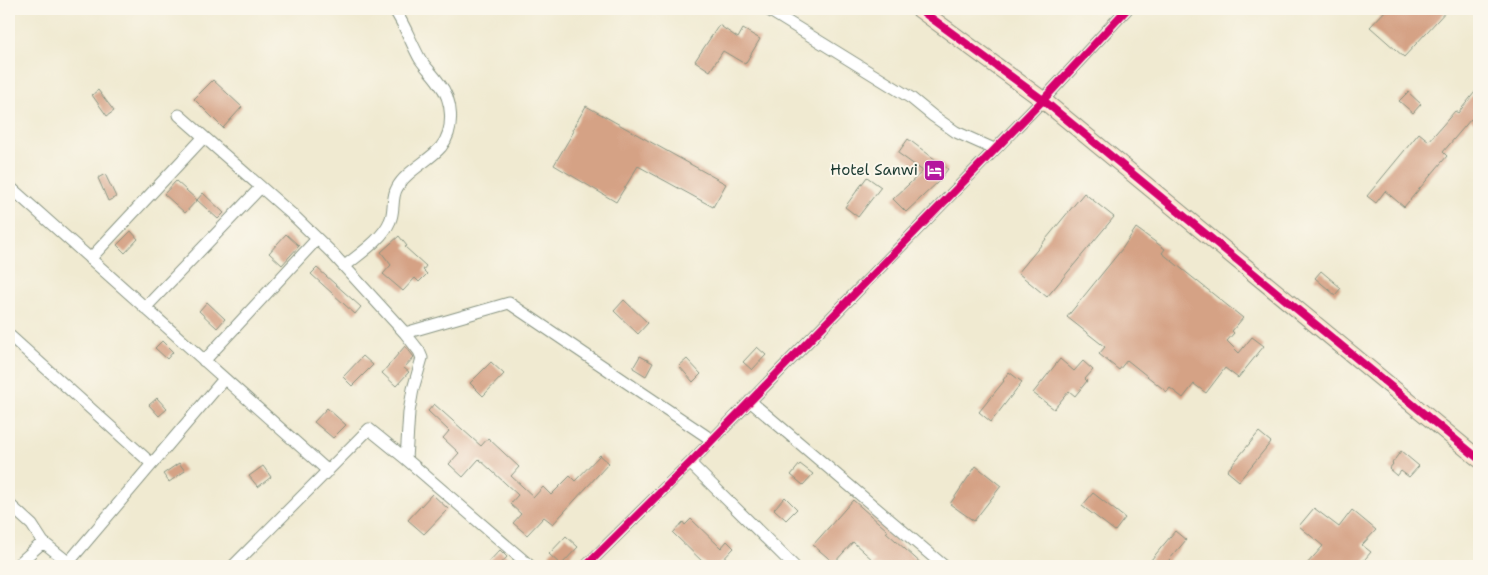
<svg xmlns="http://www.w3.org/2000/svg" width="1488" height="575" viewBox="0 0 1488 575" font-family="'Shantell Sans',sans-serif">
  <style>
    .building { fill: #d5a285 }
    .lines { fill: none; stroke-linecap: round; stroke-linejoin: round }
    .street-casing { stroke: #889482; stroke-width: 13 }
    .secondary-casing { stroke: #889482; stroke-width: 18 }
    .street { stroke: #fff; stroke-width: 11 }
    .secondary { stroke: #fce5cf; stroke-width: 16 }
    .cycleway-casing { stroke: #fbf7ec; stroke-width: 11 }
    .cycleway { stroke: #d6006c; stroke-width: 8 }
    .labels { text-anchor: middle; stroke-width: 4; stroke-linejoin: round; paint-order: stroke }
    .poi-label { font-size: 15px; fill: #1f3d34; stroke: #fbf7ec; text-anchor: end }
  </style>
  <rect width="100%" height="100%" fill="#fbf7ec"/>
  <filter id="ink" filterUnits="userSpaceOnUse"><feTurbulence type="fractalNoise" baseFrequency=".02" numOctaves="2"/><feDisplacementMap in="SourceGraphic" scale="10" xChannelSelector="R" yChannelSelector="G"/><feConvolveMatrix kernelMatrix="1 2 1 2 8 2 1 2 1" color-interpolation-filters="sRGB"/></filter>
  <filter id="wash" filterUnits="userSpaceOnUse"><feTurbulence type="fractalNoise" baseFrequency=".0096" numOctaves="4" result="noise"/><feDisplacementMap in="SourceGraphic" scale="20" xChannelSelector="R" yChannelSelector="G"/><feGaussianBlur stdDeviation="1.12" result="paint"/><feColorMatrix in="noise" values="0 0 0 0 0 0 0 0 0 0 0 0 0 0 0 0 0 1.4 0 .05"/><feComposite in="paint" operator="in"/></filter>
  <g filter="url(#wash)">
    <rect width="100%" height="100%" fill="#f0ead1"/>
    <g id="blocks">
      <path class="building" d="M1387,9H1448L1404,57L1370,27Z
        M719,25L738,38L743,29L760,39L745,64L723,51L710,71L695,61Z
        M213,80L242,107L223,128L194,99Z
        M1479,87V126L1471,119L1443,152L1447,156L1404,207L1385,191L1376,203L1367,196L1419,133L1429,141L1455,111L1458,113Z
        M98,90L114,111L107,116L92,95Z
        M1408,92L1421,104L1413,113L1399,101Z
        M586,106L726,184L713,207L638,166L616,202L554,165L574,131L572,130Z
        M908,139L948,169L938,182L906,212L893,199L923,171L898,153Z
        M105,174L116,197L108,201L98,178Z
        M867,177L881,187L858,217L845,207Z
        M176,181L197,200L185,213L164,194Z
        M203,193L224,213L218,219L197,200Z
        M1084,193L1114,217L1047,297L1018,273Z
        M1136,228L1165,249L1162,253L1243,318L1232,331L1234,333L1227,341L1239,353L1252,337L1264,346L1238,378L1225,368L1206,393L1194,384L1183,398L1170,388L1167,392L1127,360L1119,370L1099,354L1105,347L1067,317L1122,249Z
        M131,231L138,239L125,253L117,245Z
        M286,234L299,246L282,265L269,253Z
        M399,236L407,246L405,247L426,266L423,270L427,274L419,282L415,278L403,291L383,274L391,265L381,252Z
        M317,268L361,307L355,314L311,274Z
        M1321,271L1341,288L1335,295L1315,278Z
        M624,300L648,323L638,334L614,311Z
        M207,302L225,319L217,328L199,311Z
        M162,341L173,352L167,359L155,348Z
        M405,346L414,357L404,368L409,372L396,386L382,373Z
        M757,347L766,355L752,370L743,362Z
        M363,356L373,365L352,386L343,377Z
        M640,356L653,363L646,376L633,368Z
        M687,359L701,374L693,382L679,366Z
        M1060,359L1074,371L1083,361L1093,370L1085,379L1087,381L1075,396L1069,391L1054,409L1033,393Z
        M491,362L504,374L483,396L470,383Z
        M1009,372L1022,382L991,422L979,412L1004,381L1003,380Z
        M157,398L167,409L159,416L149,405Z
        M434,404L481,446L488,438L519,467L511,476L534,497L543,487L551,495L570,476L575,481L600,455L609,463L553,524L544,517L527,535L513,523L521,514L510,504L518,495L479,459L463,477L449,464L459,453L443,438L449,431L428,411Z
        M327,408L346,425L333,438L314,422Z
        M1259,432L1271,442L1239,481L1227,471Z
        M1401,451L1419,466L1409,477L1401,471L1397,476L1389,469L1393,464L1392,463Z
        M179,463L185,471L169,482L163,474Z
        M800,464L813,474L803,485L791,475Z
        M263,466L271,477L258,487L249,476Z
        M976,466L1001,486L974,521L950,504Z
        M1093,493L1125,518L1115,531L1082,506Z
        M432,494L448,509L424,534L408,520Z
        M785,497L797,509L786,520L774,509Z
        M853,500L887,530L886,532L924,566H871L875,562L853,542L834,563L813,545Z
        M1314,508L1339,527L1352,510L1376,530L1362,545L1371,552L1359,566H1305L1323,546L1299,526Z
        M691,519L721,548L727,541L734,548L717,566H707L673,533L683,522L685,525Z
        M1175,531L1186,540L1164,566H1146Z
        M566,536L578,547L561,565L549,554Z
        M500,550L507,557L499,566H485Z"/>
    </g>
  </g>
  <g filter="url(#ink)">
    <use href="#blocks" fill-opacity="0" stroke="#889482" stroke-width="1"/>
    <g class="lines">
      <defs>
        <path id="street" d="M767,9L911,98L933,116L956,132L994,149
          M179,115L295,217L332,253L405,333L419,351L422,358L413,389L409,412L406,459
          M9,186L328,471
          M90,259L204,137
          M345,266C359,254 382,240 390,221C395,211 391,198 397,188C405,172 429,161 441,147C455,129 453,100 439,83C433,74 426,68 420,59C411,43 405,25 394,9
          M145,308L260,188
          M405,333L509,303L712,440
          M9,335L152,464
          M204,361L317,239
          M750,401L944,566
          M690,463L794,566
          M9,504L32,525L43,542L73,566
          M68,563L224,379
          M16,566L43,542
          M233,566L369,429L406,459L530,566
          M586,566L690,463L1043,100L1127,9"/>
        <path id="secondary" d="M919,9L1043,100L1479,459"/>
      </defs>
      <use href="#street" class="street-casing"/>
      <use href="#secondary" class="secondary-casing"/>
      <use href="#street" class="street"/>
      <use href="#secondary" class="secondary"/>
      <defs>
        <path id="cycleway" d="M919,9L1043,100L1479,459
          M586,566L690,463L1043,100L1127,9"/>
      </defs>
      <use href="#cycleway" class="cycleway-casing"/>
      <use href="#cycleway" class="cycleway"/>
    </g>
  </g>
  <defs>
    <symbol id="hotel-square" viewBox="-11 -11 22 22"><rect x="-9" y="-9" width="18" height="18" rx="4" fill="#b5179e" stroke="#fbf7ec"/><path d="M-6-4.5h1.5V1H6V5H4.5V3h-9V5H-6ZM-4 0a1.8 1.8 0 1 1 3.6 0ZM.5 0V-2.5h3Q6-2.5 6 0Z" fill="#fff"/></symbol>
  </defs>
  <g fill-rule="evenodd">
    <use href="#hotel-square" x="922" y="158" width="25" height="25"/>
  </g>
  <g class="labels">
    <g class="poi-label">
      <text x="918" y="175">Hotel Sanwi</text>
    </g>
  </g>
  <rect width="1488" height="575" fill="none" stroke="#fbf7ec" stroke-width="30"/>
</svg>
